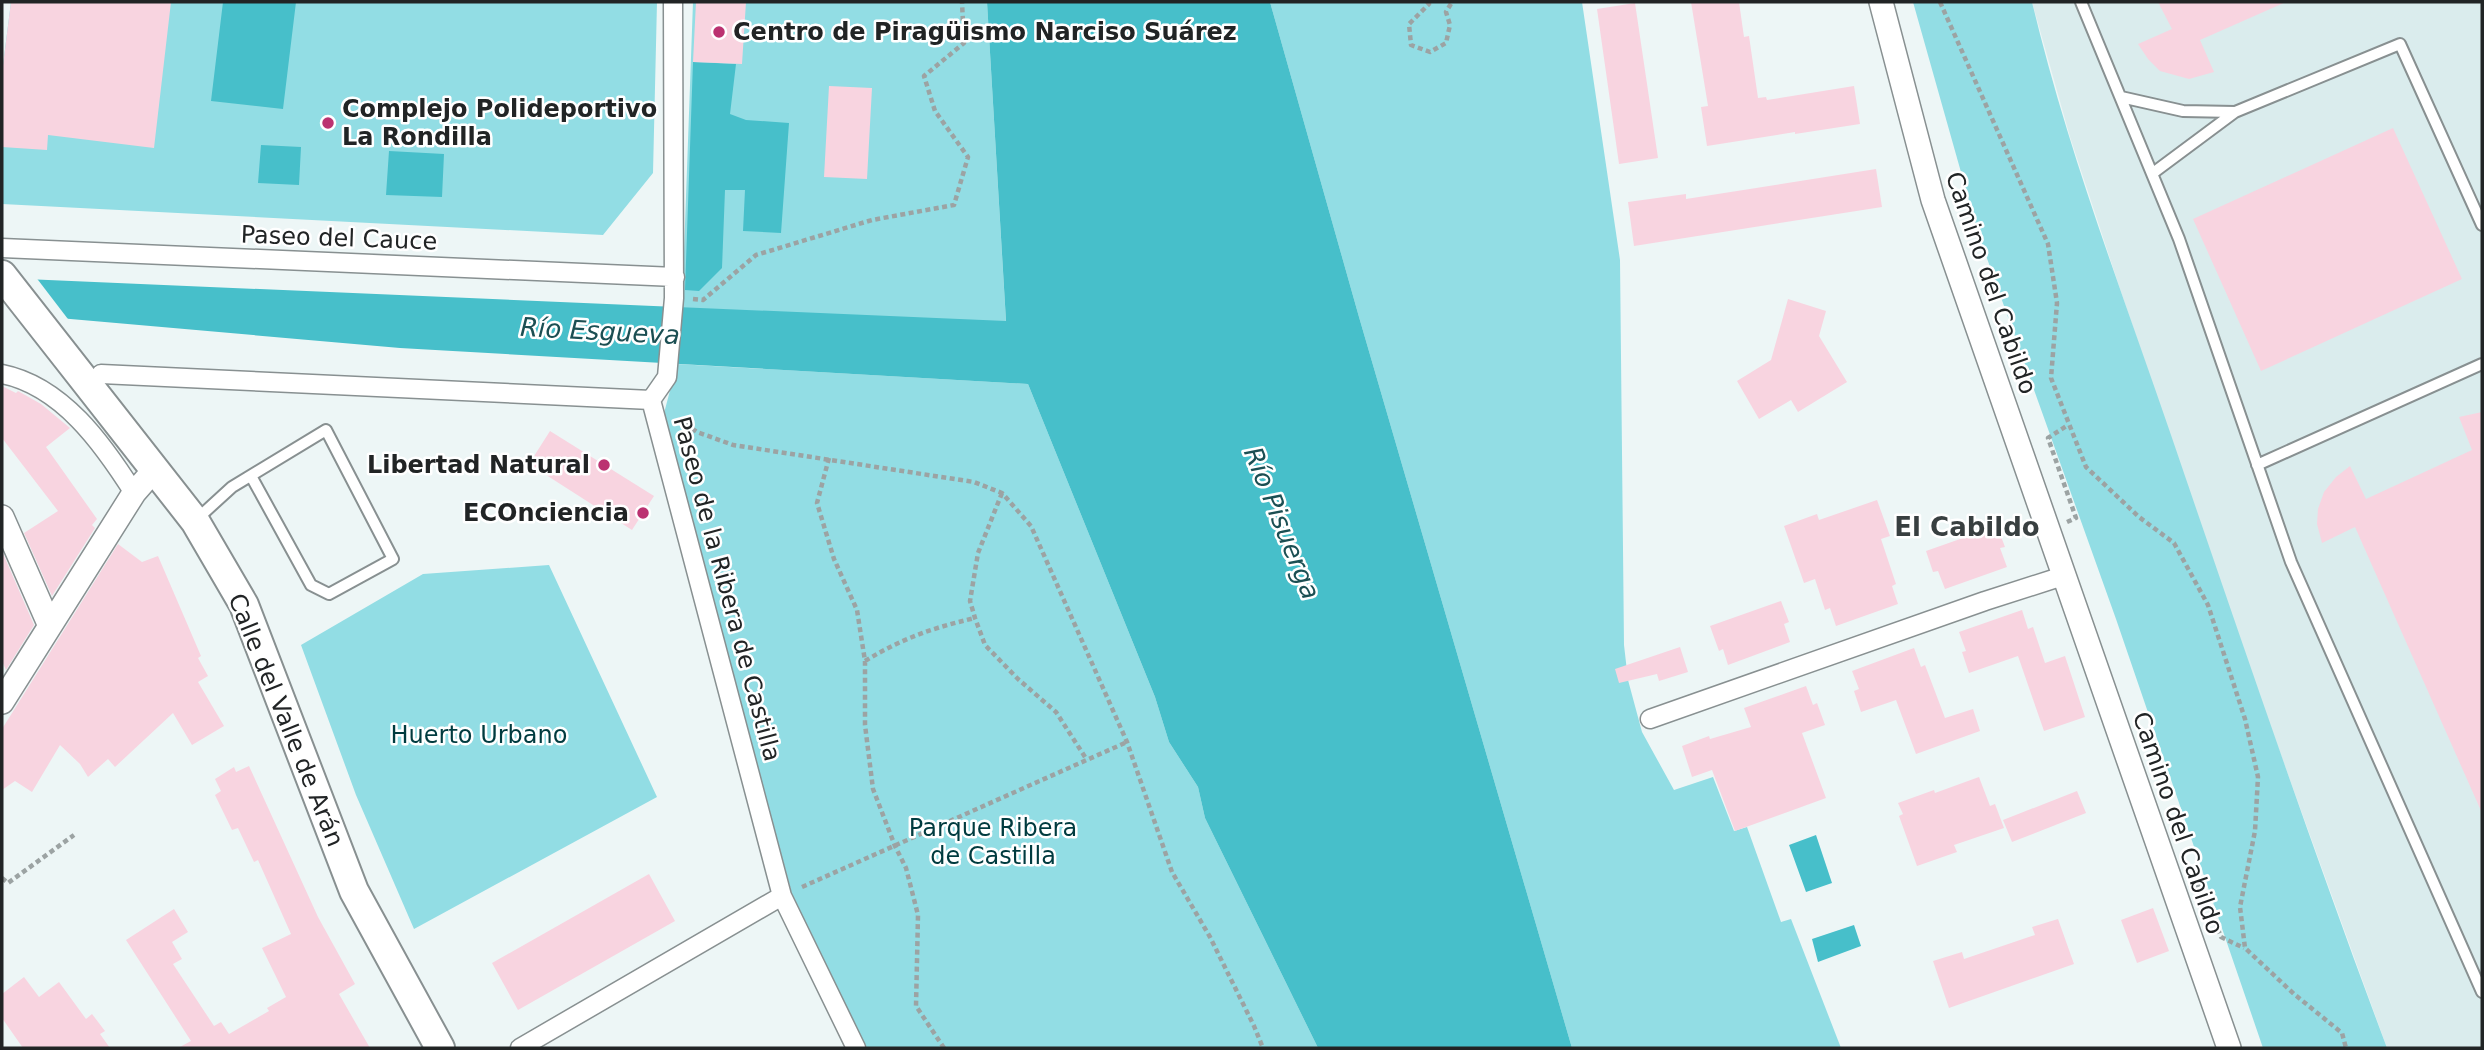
<svg xmlns="http://www.w3.org/2000/svg" width="2484" height="1050" viewBox="0 0 2484 1050" font-family="'DejaVu Sans',sans-serif">
  <style>
    .built { fill: #daeced }
    .green { fill: #92dde4 }
    .water { fill: #47bfca }
    .pier { fill: #edf6f6 }
    .building { fill: #f8d4e0 }
    .lines { fill: none; stroke-linecap: round; stroke-linejoin: round }
    .service-casing { stroke: #889091; stroke-width: 14 }
    .pedestrian-casing { stroke: #889091; stroke-width: 21 }
    .minor-casing { stroke: #889091; stroke-width: 26 }
    .tertiary-casing { stroke: #889091; stroke-width: 32 }
    .path { stroke: #9ca3a3; stroke-width: 4.5; stroke-dasharray: 5 3.5; stroke-linecap: butt }
    .service { stroke: #fff; stroke-width: 10 }
    .pedestrian { stroke: #fff; stroke-width: 18 }
    .minor { stroke: #fff; stroke-width: 23 }
    .tertiary { stroke: #fff; stroke-width: 28 }
    .poi-dot { fill: #bb3271; stroke: #fff; stroke-width: 2.5 }
    .labels { text-anchor: middle; stroke-width: 5; stroke-linejoin: round; paint-order: stroke }
    .poi-label { font-size: 24px; font-weight: bold; fill: #212425; stroke: #fff; text-anchor: start }
    .street-label { font-size: 24px; fill: #212425; stroke: #fff }
    .park-label { font-size: 24px; fill: #003b3f; stroke: #fff }
    .water-label { font-size: 26px; font-style: italic; fill: #1b4f53; stroke: #fff }
    .neighbourhood-label { font-size: 26px; font-weight: bold; fill: #383f40; stroke: #fff }
  </style>
  <rect width="100%" height="100%" fill="#edf6f6"/>
  <path class="built" d="M2032,2H2482V1048H2387L2252,675L2119,286L2070,137Z"/>
  <path class="green" d="M11,2H657L653,173L603,235L2,204V73Z
    M693,2H987L1006,322L682,308Z
    M1270,2H1582L1620,260L1624,645L1628,680L1642,732L1674,790L1713,777L1734,831L1747,827L1781,922L1791,919L1841,1048H1572L1359,317Z
    M1913,2H2032C2067,149 2122,292 2171,435C2241,640 2311,845 2387,1048H2263L2116,619L1979,236Z
    M677,364L1028,384L1155,697L1169,742L1198,787L1205,818L1318,1048H867L792,894L663,417Z
    M549,565L657,797L414,929L356,795L301,645L423,574Z"/>
  <path class="water" d="M223,2H296L283,109L211,101Z
    M987,2H1270L1359,317L1572,1048H1318L1205,818L1198,787L1169,742L1155,697L1028,384L400,348L2,313V278L1006,321Z
    M693,62L736,64L730,114L746,120L789,123L781,233L743,231L745,190H725L722,268L699,291L685,290Z
    M261,145L301,147L299,185L258,183Z
    M389,151L444,154L442,197L386,195Z
    M1816,835L1832,883L1806,892L1789,845Z
    M1854,925L1861,946L1818,962L1812,939Z"/>
  <path class="pier" d="M2,275L35,276L71,323L3,317Z"/>
  <path class="building" d="M11,2H171L154,148L48,135L47,150L2,147V73Z
    M696,2H746L742,64L693,62Z
    M1691,2H1739L1744,37L1749,36L1758,98L1766,97L1767,100L1854,86L1860,124L1795,134V132L1707,146L1701,107L1708,106Z
    M2158,2H2286L2200,40L2214,72L2189,79L2160,71L2148,59L2138,44L2172,29Z
    M1635,3L1658,158L1619,164L1597,9Z
    M829,86L872,88L867,179L824,177Z
    M2393,128L2462,279L2261,371L2193,219Z
    M1876,169L1882,207L1634,246L1628,202L1686,194V199Z
    M1788,299L1826,311L1819,336L1847,382L1798,412L1791,400L1759,419L1737,381L1771,360Z
    M2,386L16,393L18,391L41,404L70,428L46,447L97,519L92,525L95,528L52,596L24,533L58,511L2,438Z
    M2482,412V813L2355,527L2322,543L2317,524L2318,509L2324,492L2336,477L2350,466L2366,499L2472,450L2459,417Z
    M550,431L654,496L632,530L529,464Z
    M1877,500L1890,536L1881,539L1896,584L1892,586L1898,604L1836,626L1830,608L1825,610L1815,579L1804,583L1784,526L1817,514L1819,520Z
    M1997,526L2005,547L2000,548L2007,567L1945,589L1938,571L1933,572L1926,551Z
    M118,544L142,562L158,556L201,656L198,658L208,676L198,682L224,726L192,745L173,713L115,767L108,759L88,777L80,764L60,745L32,792L15,781L2,790V729Z
    M2,551L34,625L6,670L2,661Z
    M1781,601L1789,622L1784,624L1790,642L1728,665L1723,649L1719,651L1710,626Z
    M2022,610L2028,629L2033,627L2045,663L2065,656L2085,717L2044,731L2018,656L1969,673L1962,652L1966,651L1959,632Z
    M1680,647L1688,672L1659,681L1657,674L1619,683L1615,669Z
    M1914,648L1921,667L1925,665L1945,718L1973,709L1980,731L1916,754L1896,700L1861,712L1854,691L1859,689L1852,671Z
    M1806,686L1813,705L1817,703L1825,725L1802,733L1826,798L1735,831L1712,770L1692,777L1682,746L1709,736L1710,739L1751,727L1744,708Z
    M249,766L318,917L355,984L339,994L370,1048H178L191,1041L126,940L174,909L188,932L172,942L182,959L173,964L214,1026L221,1022L229,1034L269,1011L267,1008L286,997L262,948L291,934L258,860L254,862L238,828L232,830L215,795L221,791L215,779L234,767L236,772Z
    M1979,777L1990,806L1995,804L2004,828L1954,845L1957,852L1917,866L1899,816L1903,814L1898,803L1934,790L1935,793Z
    M2077,791L2086,813L2012,842L2003,820Z
    M649,874L675,921L518,1010L492,963Z
    M2153,908L2169,951L2137,963L2121,920Z
    M2058,919L2074,964L1949,1008L1933,961L1962,952L1964,959L2035,935L2032,927Z
    M24,977L39,997L59,982L86,1019L92,1014L105,1031L100,1034L110,1048H23L2,1018V994Z"/>
  <g class="lines">
    <defs>
      <path id="service" d="M2081,2L2179,239L2291,562L2482,992
        M2121,97L2183,111L2235,112
        M2153,173L2235,112L2400,44L2482,225
        M2257,465L2482,364
        M197,519L232,487L326,430L393,559L329,594L311,585L251,476"/>
      <path id="pedestrian" d="M673,2L674,298L667,377L651,400L782,896L856,1048
        M2,248L675,277
        M2,374C62,386 103,444 134,493
        M101,374L651,400
        M1650,719L1985,601L2063,576
        M520,1048L782,896"/>
      <path id="minor" d="M1881,2L1933,200L2229,1048
        M2,517L50,626
        M2,702L134,493L155,469"/>
      <path id="tertiary" d="M2,275L195,521L244,605L354,891L440,1048"/>
    </defs>
    <use href="#service" class="service-casing"/>
    <use href="#pedestrian" class="pedestrian-casing"/>
    <use href="#minor" class="minor-casing"/>
    <use href="#tertiary" class="tertiary-casing"/>
    <path class="path" d="M1427,2L1429,4L1409,24L1411,45L1430,52L1446,43L1450,25L1446,12L1452,2
      M1940,2L2048,244L2057,303L2051,378L2086,467L2139,517L2174,543L2208,605L2245,719L2258,777L2255,831L2240,907L2245,948L2294,994L2342,1033L2346,1048
      M693,299L703,300L756,255L872,220L954,205L968,157L935,111L924,76L964,43L962,2
      M678,419L697,432L733,445L974,482L1002,493L1031,526L1127,742L1172,872L1210,937L1254,1026L1263,1048
      M829,458L817,503L834,559L857,610L865,661V725L873,789L895,846L906,868L918,915L916,1006L944,1048
      M1002,493L978,553L970,601L975,618L985,645L1018,679L1056,712L1087,760
      M2067,522L2076,518L2048,438L2068,425
      M865,661C903,638 932,628 975,618
      M2,878L8,883L74,835
      M802,887L1127,742
      M2196,887L2201,886L2221,937L2244,948"/>
    <use href="#service" class="service"/>
    <use href="#pedestrian" class="pedestrian"/>
    <use href="#minor" class="minor"/>
    <use href="#tertiary" class="tertiary"/>
  </g>
  <g class="poi-dot">
    <circle cx="719" cy="32" r="7"/>
    <circle cx="328" cy="123" r="7"/>
    <circle cx="604" cy="465" r="7"/>
    <circle cx="643" cy="513" r="7"/>
  </g>
  <g class="labels">
    <g class="poi-label">
      <text x="733" y="40">Centro de Piragüismo Narciso Suárez</text>
      <text x="342" y="117">Complejo Polideportivo<tspan x="342" dy="28">La Rondilla</tspan></text>
      <text x="590" y="473" text-anchor="end">Libertad Natural</text>
      <text x="629" y="521" text-anchor="end">ECOnciencia</text>
    </g>
    <g class="street-label">
      <text transform="translate(339 238) rotate(2)" y="8">Paseo del Cauce</text>
      <text transform="translate(1991 283) rotate(71)" y="8">Camino del Cabildo</text>
      <text transform="translate(727 589) rotate(75)" y="8">Paseo de la Ribera de Castilla</text>
      <text transform="translate(286 720) rotate(68)" y="8">Calle del Valle de Arán</text>
      <text transform="translate(2178 823) rotate(71)" y="8">Camino del Cabildo</text>
    </g>
    <g class="park-label">
      <text x="479" y="743">Huerto Urbano</text>
      <text x="993" y="836">Parque Ribera<tspan x="993" dy="28">de Castilla</tspan></text>
    </g>
    <g class="water-label">
      <text transform="translate(600 331) rotate(3)" y="9">Río Esgueva</text>
      <text transform="translate(1282 523) rotate(68)" y="9">Río Pisuerga</text>
    </g>
    <g class="neighbourhood-label">
      <text x="1967" y="536">El Cabildo</text>
    </g>
  </g>
  <rect width="2484" height="1050" fill="none" stroke="#212425" stroke-width="7"/>
</svg>
